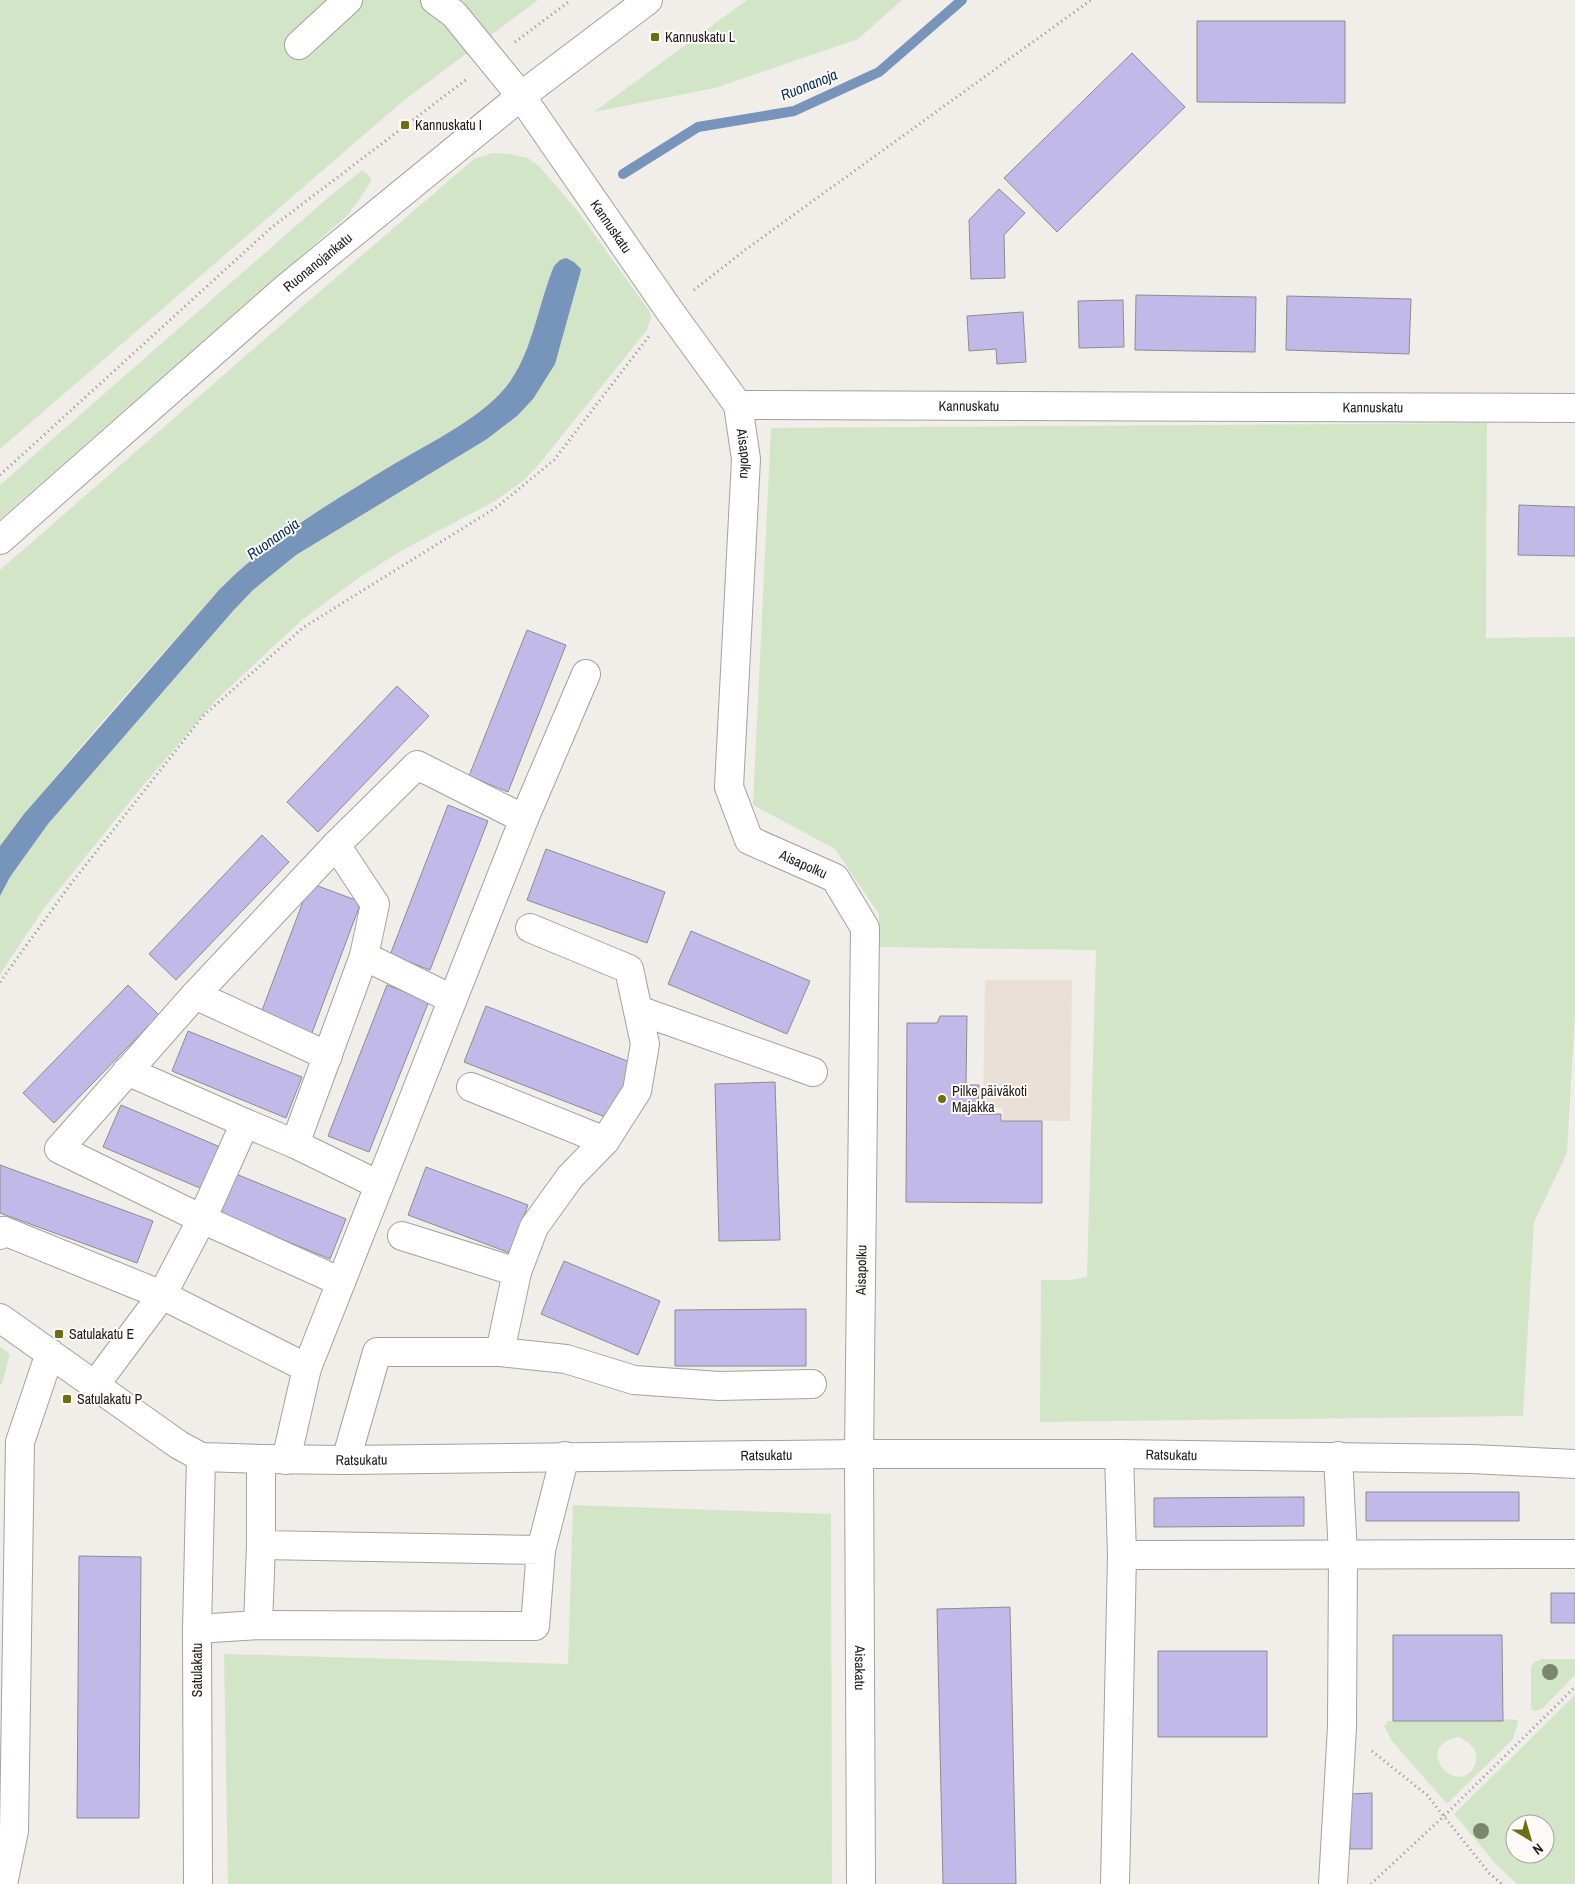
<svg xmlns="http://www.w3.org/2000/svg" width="1575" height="1884" viewBox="0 0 1575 1884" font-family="'Archivo Narrow',sans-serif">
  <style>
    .built { fill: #e9dfd6 }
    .green { fill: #d2e6c7; fill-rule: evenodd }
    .water { fill: #7794bb }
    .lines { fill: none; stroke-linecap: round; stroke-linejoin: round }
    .stream { stroke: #7794bb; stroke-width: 10 }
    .building { fill: #c1b9e8; stroke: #8c8c90 }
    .minor-casing { stroke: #a5a19e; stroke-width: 30 }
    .path { stroke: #928f8d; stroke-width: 3; stroke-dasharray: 1 4; stroke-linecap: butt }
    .minor { stroke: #fff; stroke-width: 28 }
    .tree { fill: #7a876b }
    .poi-dot { fill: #6c6e10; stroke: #fefaf7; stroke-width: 2 }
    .labels { text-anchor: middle; stroke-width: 4; stroke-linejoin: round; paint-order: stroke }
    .poi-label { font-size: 14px; fill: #1c1b1a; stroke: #fefaf7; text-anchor: start }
    .street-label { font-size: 14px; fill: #1c1b1a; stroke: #fefaf7 }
    .water-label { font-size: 15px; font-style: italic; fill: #093162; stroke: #fefaf7 }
  </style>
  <rect width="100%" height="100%" fill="#f1ede9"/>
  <path class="built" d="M985,980H1072L1070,1121L1003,1120V1108H983Z"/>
  <path class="green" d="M0,0H538L402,102L0,449Z
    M747,0H902L858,39L715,88L594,112Z
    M492,153L509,154L528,158L540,167L576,209L650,312L651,318L647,330L540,463L523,481L495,501L399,552L357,579L303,619L217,699L141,788L45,907L0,974V896L10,877L48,824L233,611L253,590L296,555L517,416L554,266C539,302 533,348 511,380C488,415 431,442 394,464C333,501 270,538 219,590C145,674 68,757 0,846V570L289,318L474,159Z
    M361,171H364L371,178V182L348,215L0,519V485L330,196Z
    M1487,423L1486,638L1575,637V1015L1567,1153L1534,1222L1523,1416L1040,1422L1041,1280H1071L1087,1277L1096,950L878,947L879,914L835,849L753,805L771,428Z
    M0,1347L10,1354L2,1384H0Z
    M573,1505L831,1514L832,1884H228L224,1654L568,1664Z
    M1541,1659H1575V1675L1542,1709L1535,1711L1531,1709V1667L1533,1663Z
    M1575,1695V1884H1517L1495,1863L1454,1814ZM1515,1824H1545V1854H1515Z
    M1503,1719L1517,1720L1518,1722L1513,1739L1447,1804L1392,1741L1384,1726L1388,1721H1502ZM1458,1737C1471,1742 1481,1752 1474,1767C1457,1798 1411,1747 1458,1737Z"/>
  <path class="water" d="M566,258L574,262L581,269L580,274L555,364L533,399L517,416L487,439L296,555L253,590L233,611L48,824L10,877L0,896V846L24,814L219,590C270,538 333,501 394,464C431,442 488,415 511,380C533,348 539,302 554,266L560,260Z"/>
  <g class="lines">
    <path class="stream" d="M623,174L698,127L794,111L879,72L962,0"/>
  </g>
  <path class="building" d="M1197,21H1345V103L1197,102Z
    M1132,53L1185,107L1057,232L1004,178Z
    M999,189L1025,213L1004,235L1005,278L971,279L969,220Z
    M1136,295L1256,297L1255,352L1135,350Z
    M1287,296L1411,299L1409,354L1286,350Z
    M1123,300L1124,347L1079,348L1078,301Z
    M1023,312L1026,362L997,364L996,349L969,351L967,316Z
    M1519,505L1575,507V556L1518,555Z
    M527,630L566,645L508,792L469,776Z
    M397,686L429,716L318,832L287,802Z
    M448,805L488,821L430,970L390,955Z
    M262,835L289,862L176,980L149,954Z
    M546,849L665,892L647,943L527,900Z
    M310,883L361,902L312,1033L261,1013Z
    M691,931L810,981L787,1034L668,984Z
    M128,985L159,1015L54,1123L23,1093Z
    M387,985L429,1001L369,1152L328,1136Z
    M486,1006L635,1064L613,1120L464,1062Z
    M940,1016H967L966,1085H979L978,1114H1001V1121H1042V1203L906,1202L907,1023H937Z
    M188,1031L302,1077L286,1118L172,1071Z
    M775,1082L780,1240L719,1241L715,1084Z
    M121,1105L225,1149L207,1191L103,1147Z
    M0,1165L153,1221L137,1263L0,1213Z
    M426,1167L528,1205L510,1253L408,1215Z
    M236,1174L346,1219L330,1259L220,1214Z
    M564,1261L660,1301L638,1355L541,1314Z
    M806,1309V1366H675V1310Z
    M1366,1492H1519V1521H1366Z
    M1304,1497V1526L1154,1527V1498Z
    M79,1556L141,1557L139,1818H77Z
    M1551,1593H1575V1623H1551Z
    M1010,1607L1016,1884H943L937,1609Z
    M1393,1635H1502L1503,1721H1393Z
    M1158,1651H1267V1737H1158Z
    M1372,1793V1849H1350V1794Z"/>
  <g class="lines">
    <defs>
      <g id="minor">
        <path id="s1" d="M435,0L454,14L521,96L669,310L738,405L1575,408"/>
        <path d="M299,45L348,0"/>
        <path id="s2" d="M738,405L746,459L729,787L749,840L835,878L865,928L859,1454L861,1884"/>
        <path id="s3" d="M0,540L286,288L521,96L648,0"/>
        <path d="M524,819L586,674"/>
        <path d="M364,956L295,1144L379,1185"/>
        <path d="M195,995L328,1056"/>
        <path d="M638,1010L813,1072"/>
        <path d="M127,1071L245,1123"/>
        <path d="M471,1087L605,1141"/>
        <path d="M295,1144L245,1123L202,1219L59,1149L195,995L336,845"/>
        <path d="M0,1235L4,1231L162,1295L307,1368"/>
        <path d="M402,1236L517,1272"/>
        <path id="s4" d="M0,1318L179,1445L201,1457L261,1459L346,1460L859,1454H1119L1472,1459L1575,1464"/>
        <path d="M500,1352L517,1272L534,1227L570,1177L605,1141L637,1091L645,1044L629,969L530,928"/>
        <path d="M95,1385L162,1295L202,1219L341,1282"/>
        <path d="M1119,1454L1122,1555L1575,1554"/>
        <path d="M286,1460L307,1368L524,819L417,765L336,845L375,904L364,956L452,999"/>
        <path d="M346,1460L377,1352H500L566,1359L634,1380L719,1386L812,1384"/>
        <path d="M541,1550L565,1456"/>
        <path d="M258,1625L261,1545"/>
        <path d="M197,1629L258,1625L535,1626L541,1550L261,1545V1459"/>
        <path d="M3,1884L14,1831L20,1442L50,1353"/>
        <path d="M198,1884L197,1629L201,1457"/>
        <path d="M1115,1884L1122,1555"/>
        <path d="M1333,1884L1342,1727L1343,1555L1338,1456"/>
      </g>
    </defs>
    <use href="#minor" class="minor-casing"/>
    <path class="path" d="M515,42L571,0
      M694,290L745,250L1091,0
      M0,475L272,227L467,79
      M0,982L70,885L203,716L304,627L497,507L554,460L650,335
      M1372,1751L1427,1795L1489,1873L1502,1884
      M1371,1884L1444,1816L1575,1687"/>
    <use href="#minor" class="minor"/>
  </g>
  <g class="tree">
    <circle cx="1550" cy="1672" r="8"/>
    <circle cx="1481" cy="1831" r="8"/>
  </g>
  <g class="poi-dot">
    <rect x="650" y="32" width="10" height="10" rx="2.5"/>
    <rect x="400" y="120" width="10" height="10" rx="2.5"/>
    <circle cx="942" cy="1099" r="5"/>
    <rect x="54" y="1329" width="10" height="10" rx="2.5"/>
    <rect x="62" y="1394" width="10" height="10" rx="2.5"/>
  </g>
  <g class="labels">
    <g class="poi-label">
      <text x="665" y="42">Kannuskatu L</text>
      <text x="415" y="130">Kannuskatu I</text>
      <text x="952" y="1096">Pilke päiväkoti<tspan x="952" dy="16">Majakka</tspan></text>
      <text x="69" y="1339">Satulakatu E</text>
      <text x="77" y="1404">Satulakatu P</text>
    </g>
    <g class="street-label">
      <text dy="5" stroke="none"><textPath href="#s1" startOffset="288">Kannuskatu</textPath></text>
      <text dy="5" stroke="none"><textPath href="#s3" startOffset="422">Ruonanojankatu</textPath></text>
      <text dy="5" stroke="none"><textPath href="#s1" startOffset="738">Kannuskatu</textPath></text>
      <text dy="5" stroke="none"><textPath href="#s1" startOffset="1142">Kannuskatu</textPath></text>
      <text dy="5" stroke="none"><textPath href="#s2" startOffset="49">Aisapolku</textPath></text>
      <text dy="5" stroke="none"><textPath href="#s2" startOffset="499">Aisapolku</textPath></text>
      <text transform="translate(861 1270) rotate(-89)" y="5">Aisapolku</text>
      <text dy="5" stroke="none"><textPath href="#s4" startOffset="810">Ratsukatu</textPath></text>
      <text dy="5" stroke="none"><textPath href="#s4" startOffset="1215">Ratsukatu</textPath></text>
      <text dy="5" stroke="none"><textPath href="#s4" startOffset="405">Ratsukatu</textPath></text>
      <text dy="5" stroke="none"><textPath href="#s2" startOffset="1332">Aisakatu</textPath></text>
      <text transform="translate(197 1670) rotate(-90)" y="5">Satulakatu</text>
    </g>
    <g class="water-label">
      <text transform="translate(809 85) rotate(-22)" y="5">Ruonanoja</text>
      <text transform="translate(273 539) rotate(-35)" y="5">Ruonanoja</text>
    </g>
  </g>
  <g transform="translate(1530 1839) rotate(142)"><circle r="24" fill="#fefaf7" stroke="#a4a19f"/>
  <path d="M0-4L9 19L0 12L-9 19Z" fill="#6c6e10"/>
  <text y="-8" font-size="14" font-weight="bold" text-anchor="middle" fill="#1c1b1a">N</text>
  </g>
</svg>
